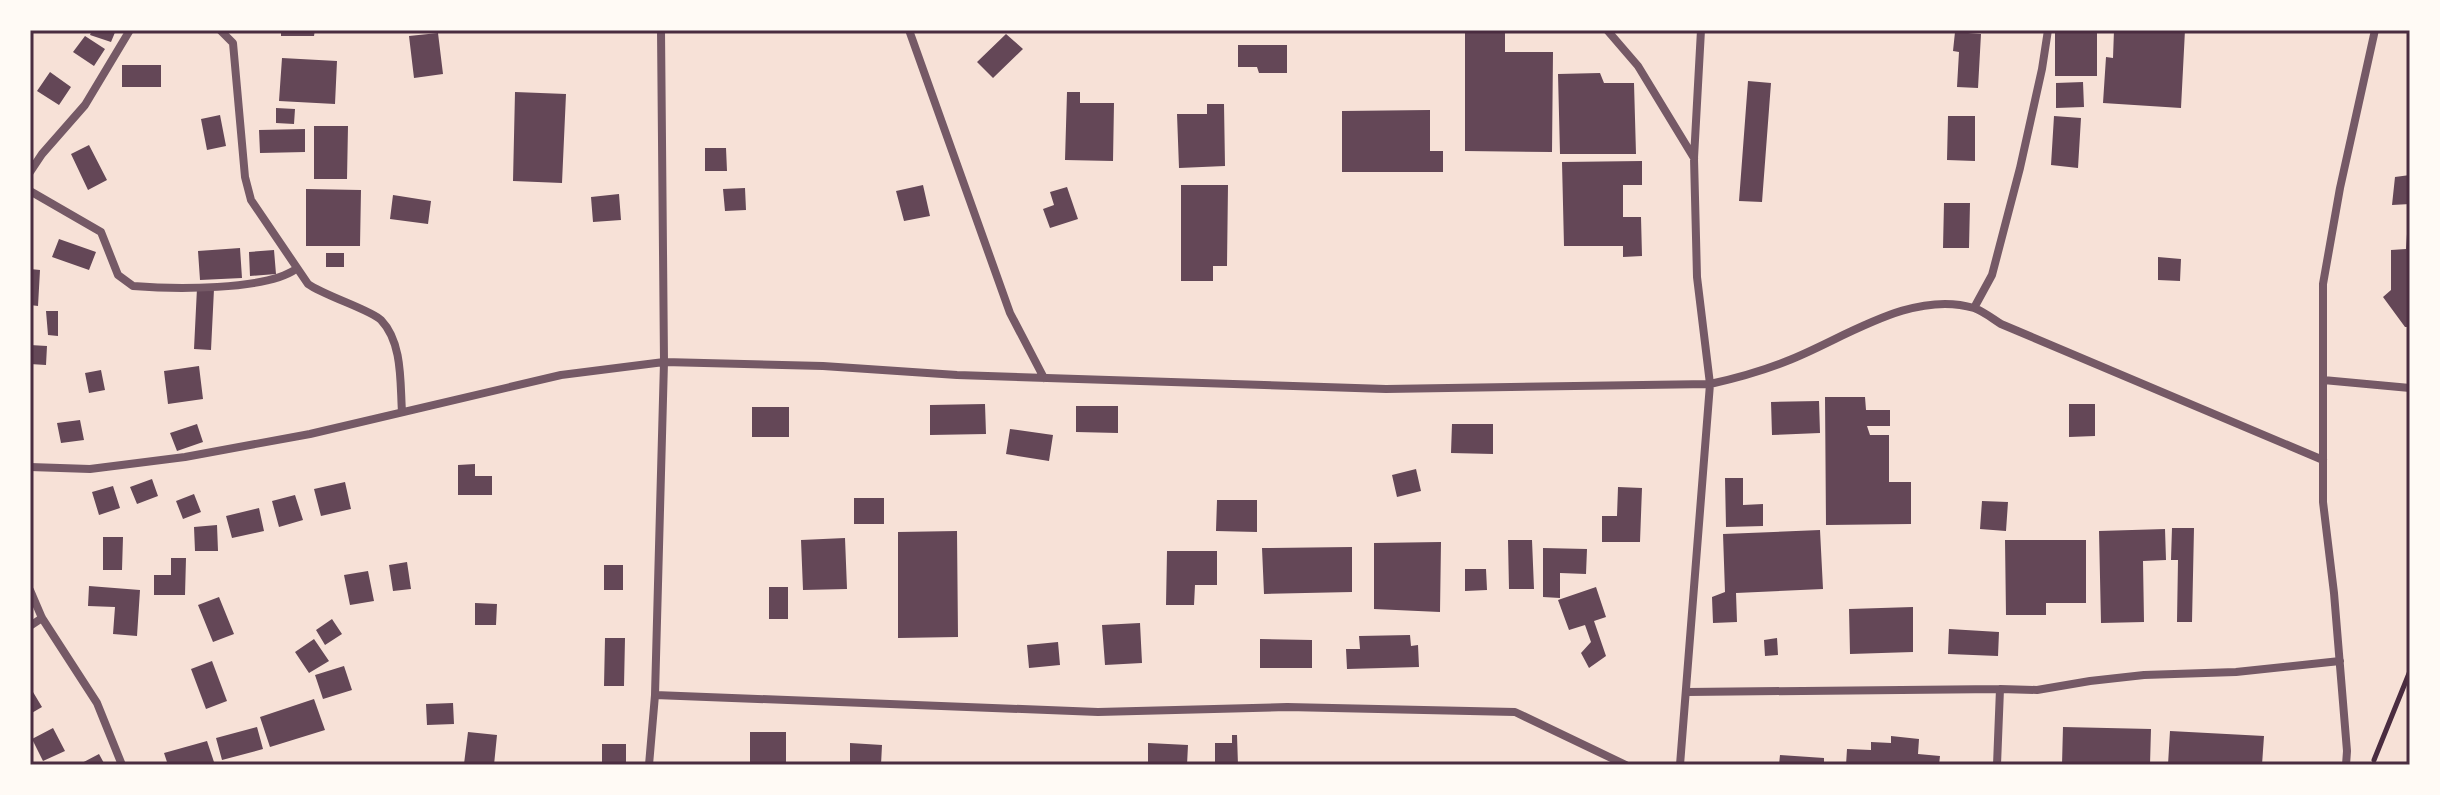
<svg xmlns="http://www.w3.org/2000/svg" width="2440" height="795" viewBox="0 0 2440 795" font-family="'Noto Serif',serif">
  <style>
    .building { fill: #644757 }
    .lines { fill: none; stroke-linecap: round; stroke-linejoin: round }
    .path { stroke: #4a2c40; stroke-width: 5 }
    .minor { stroke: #755966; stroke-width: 8 }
    .neatline { fill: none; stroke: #4a2c40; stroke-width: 3 }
  </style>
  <rect width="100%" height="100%" fill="#f7e1d7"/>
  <path class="building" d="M92,30H116L111,42L90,35Z
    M281,30H315L314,36H281Z
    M2055,30H2097V76H2055Z
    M2114,30H2185L2181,108L2103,103L2106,57L2113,58Z
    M1465,32H1505V52H1553L1552,152L1465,151Z
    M1955,32L1981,34L1978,88L1957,87L1959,52L1953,51Z
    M438,33L443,74L414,78L409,36Z
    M1006,34L1023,49L993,78L977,62Z
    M85,36L105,49L94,66L73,52Z
    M1238,45H1287V73H1259L1257,67H1238Z
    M282,58L337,61L335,104L279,101Z
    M122,65H161V87H122Z
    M50,72L71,87L59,105L37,91Z
    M1600,73L1604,83H1634L1636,154H1560L1558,74Z
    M1748,81L1771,83L1762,202L1739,201Z
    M2083,82L2084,107L2056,108V83Z
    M515,92L566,94L562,183L513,181Z
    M1067,92H1080V103H1114L1113,161L1065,160Z
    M1207,104H1224L1225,166L1179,168L1177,114H1207Z
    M276,108L295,109L294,124L276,123Z
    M1430,110V151H1443V172H1342V111Z
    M220,115L226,146L207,150L201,119Z
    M1948,116H1975V161L1947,160Z
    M2054,116L2081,118L2078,168L2051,165Z
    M314,126H348L347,179H314Z
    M305,129V152L260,153L259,130Z
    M89,145L107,180L88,190L71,154Z
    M705,148H726L727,171H705Z
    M1642,161V185H1623V217H1641L1642,256L1623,257V246H1564L1562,162Z
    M2410,175V204L2392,205L2395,177Z
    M923,185L930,216L904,221L896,191Z
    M1181,185H1228L1227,266H1213V281H1181Z
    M1067,187L1078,219L1050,228L1043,209L1054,205L1050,192Z
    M745,188L746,210L725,211L723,189Z
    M306,189L361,190L360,246H306Z
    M619,194L621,220L593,222L591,197Z
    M393,195L431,201L428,224L390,219Z
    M1944,203H1970L1969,248H1943Z
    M2408,219H2410V327H2405L2383,297L2391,290V250L2406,249Z
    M59,239L96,252L89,270L52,257Z
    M240,248L242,278L200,280L198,251Z
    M274,250L276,274L250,276L249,252Z
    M326,253H344V267H326Z
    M2158,257L2181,259L2180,281L2158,280Z
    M30,269L40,270L38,306L30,305Z
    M197,288L214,289L211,350L194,349Z
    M46,311H58V336L48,335Z
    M30,345L47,346L46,365L30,364Z
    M199,366L203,399L168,404L164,371Z
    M101,370L105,390L89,393L85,373Z
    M1825,397H1865L1866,410H1890V426H1867L1870,435H1889V482H1911V524L1826,525Z
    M1819,401L1820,433L1772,435L1771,402Z
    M985,404L986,434L930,435V405Z
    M2069,404H2095V436L2069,437Z
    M1076,406H1118V433L1076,432Z
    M752,407H789V437H752Z
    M80,420L84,440L61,443L57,423Z
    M197,424L203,442L177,451L170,433Z
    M1452,424H1493V454L1451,453Z
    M1010,429L1053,435L1049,461L1006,454Z
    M475,464V476H492V495H458V465Z
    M1416,469L1421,491L1397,497L1392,475Z
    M1725,478H1743V505L1763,504V526L1726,527Z
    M152,479L158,496L137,504L130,487Z
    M345,482L351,509L321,516L314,489Z
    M113,486L120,508L99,515L92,492Z
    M1618,487L1642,488L1640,542H1602V516H1617Z
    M194,494L201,512L183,519L176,501Z
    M295,495L303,520L279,527L272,501Z
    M854,498H884V524H854Z
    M1217,500H1257V532L1216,531Z
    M1982,501L2008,502L2006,531L1980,529Z
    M259,508L264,531L232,538L226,516Z
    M217,525L218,551H195L194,527Z
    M2172,528H2194L2192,622H2177L2178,560H2171Z
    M2165,529L2166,560L2143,561L2144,622L2101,623L2099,531Z
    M1820,530L1823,589L1736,593L1737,622L1713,623L1712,597L1725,592L1723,534Z
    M957,531L958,637L898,638V532Z
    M103,537H123L122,570H103Z
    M845,538L847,589L803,590L801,540Z
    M1508,540H1532L1534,589H1509Z
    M2005,540H2086V603H2046V615H2006Z
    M1441,542L1440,612L1374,609V543Z
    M1352,547V592L1264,594L1262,548Z
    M1543,548L1587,549L1586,574L1560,573V598L1543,597Z
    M1167,551H1217V585H1195L1194,605H1166Z
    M171,558H186L185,595H154V575H171Z
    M407,562L411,589L393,591L389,565Z
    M604,565H623V590H604Z
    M1465,569H1486L1487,590L1465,591Z
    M368,571L374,601L350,605L344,575Z
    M89,586L140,590L137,636L113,634L115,607L88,606Z
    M769,587H788V619H769Z
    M1596,587L1606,617L1594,621L1606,656L1589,668L1581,653L1591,642L1585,625L1569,630L1558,600Z
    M219,597L234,634L213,642L198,605Z
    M475,603L497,604L496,625H475Z
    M1913,607V652L1850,654L1849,609Z
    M332,619L342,634L325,645L316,630Z
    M1140,623L1142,663L1105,665L1102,625Z
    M1949,629L1999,632L1998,656L1948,654Z
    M1410,635L1411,646L1418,645L1419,667L1347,669L1346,649H1360L1359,636Z
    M605,638H625L624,686H604Z
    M1777,638L1778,655L1765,656L1764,640Z
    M314,639L329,661L309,673L295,652Z
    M1260,639L1312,640V668H1260Z
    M1058,642L1060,665L1029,668L1027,645Z
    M212,661L227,701L206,709L191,669Z
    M344,666L352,690L323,699L315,675Z
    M30,687L42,707L30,714Z
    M314,699L325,730L270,747L260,717Z
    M453,703L454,724L427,725L426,704Z
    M257,727L263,749L222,760L216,738Z
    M2063,727L2151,729L2150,765H2062Z
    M53,728L65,751L43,761L32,739Z
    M2170,731L2264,736L2262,765H2168Z
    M468,732L497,735L494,765L464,764Z
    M750,732H786V763H750Z
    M1232,735H1237L1238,765H1215V743H1232Z
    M1891,736L1919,739L1918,754L1940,756L1939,765H1846L1847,749L1871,750V742L1891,743Z
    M207,741L215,765H168L164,753Z
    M850,743L882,745L881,765H850Z
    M1148,743L1188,745L1187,765H1148Z
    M602,744H626V765H602Z
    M99,754L105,765H78Z
    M1780,755L1824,758V765H1779Z"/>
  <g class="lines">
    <path class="path" d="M2374,760L2410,671"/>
    <path class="minor" d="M220,30L233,43L245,177L251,200L308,284C325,296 371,310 381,320C403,343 400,383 402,412
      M909,30L1010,313L1044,378
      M1607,30L1638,66L1694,158
      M30,172L42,154L85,105L130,30
      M30,191L101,232L118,275L133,286C172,289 265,291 296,269
      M1974,308L1992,275L2020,168L2042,69L2048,30
      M2323,380L2410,388
      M30,467L90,469L185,457L310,434L561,375L664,362L823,366L957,375L1386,389L1710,384C1737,378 1762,371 1787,361C1842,340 1911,289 1974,308C1983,311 1993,319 2001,324L2323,460
      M30,590L42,618L97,703L122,765
      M30,626L42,618
      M1687,692L2000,689
      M655,695L1098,712L1287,707L1515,712L1626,765
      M649,765L655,695L664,362L661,30
      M1680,765L1710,384L1697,277L1694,158L1701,30
      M1997,765L2000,689L2037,690L2090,681L2144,675L2236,672L2340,661
      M2346,765L2347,751L2334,593L2323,502V284L2340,188L2375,30"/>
  </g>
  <rect width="2440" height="795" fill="none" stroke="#fffaf5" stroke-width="64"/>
  <rect x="32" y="32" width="2376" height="731" class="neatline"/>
</svg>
